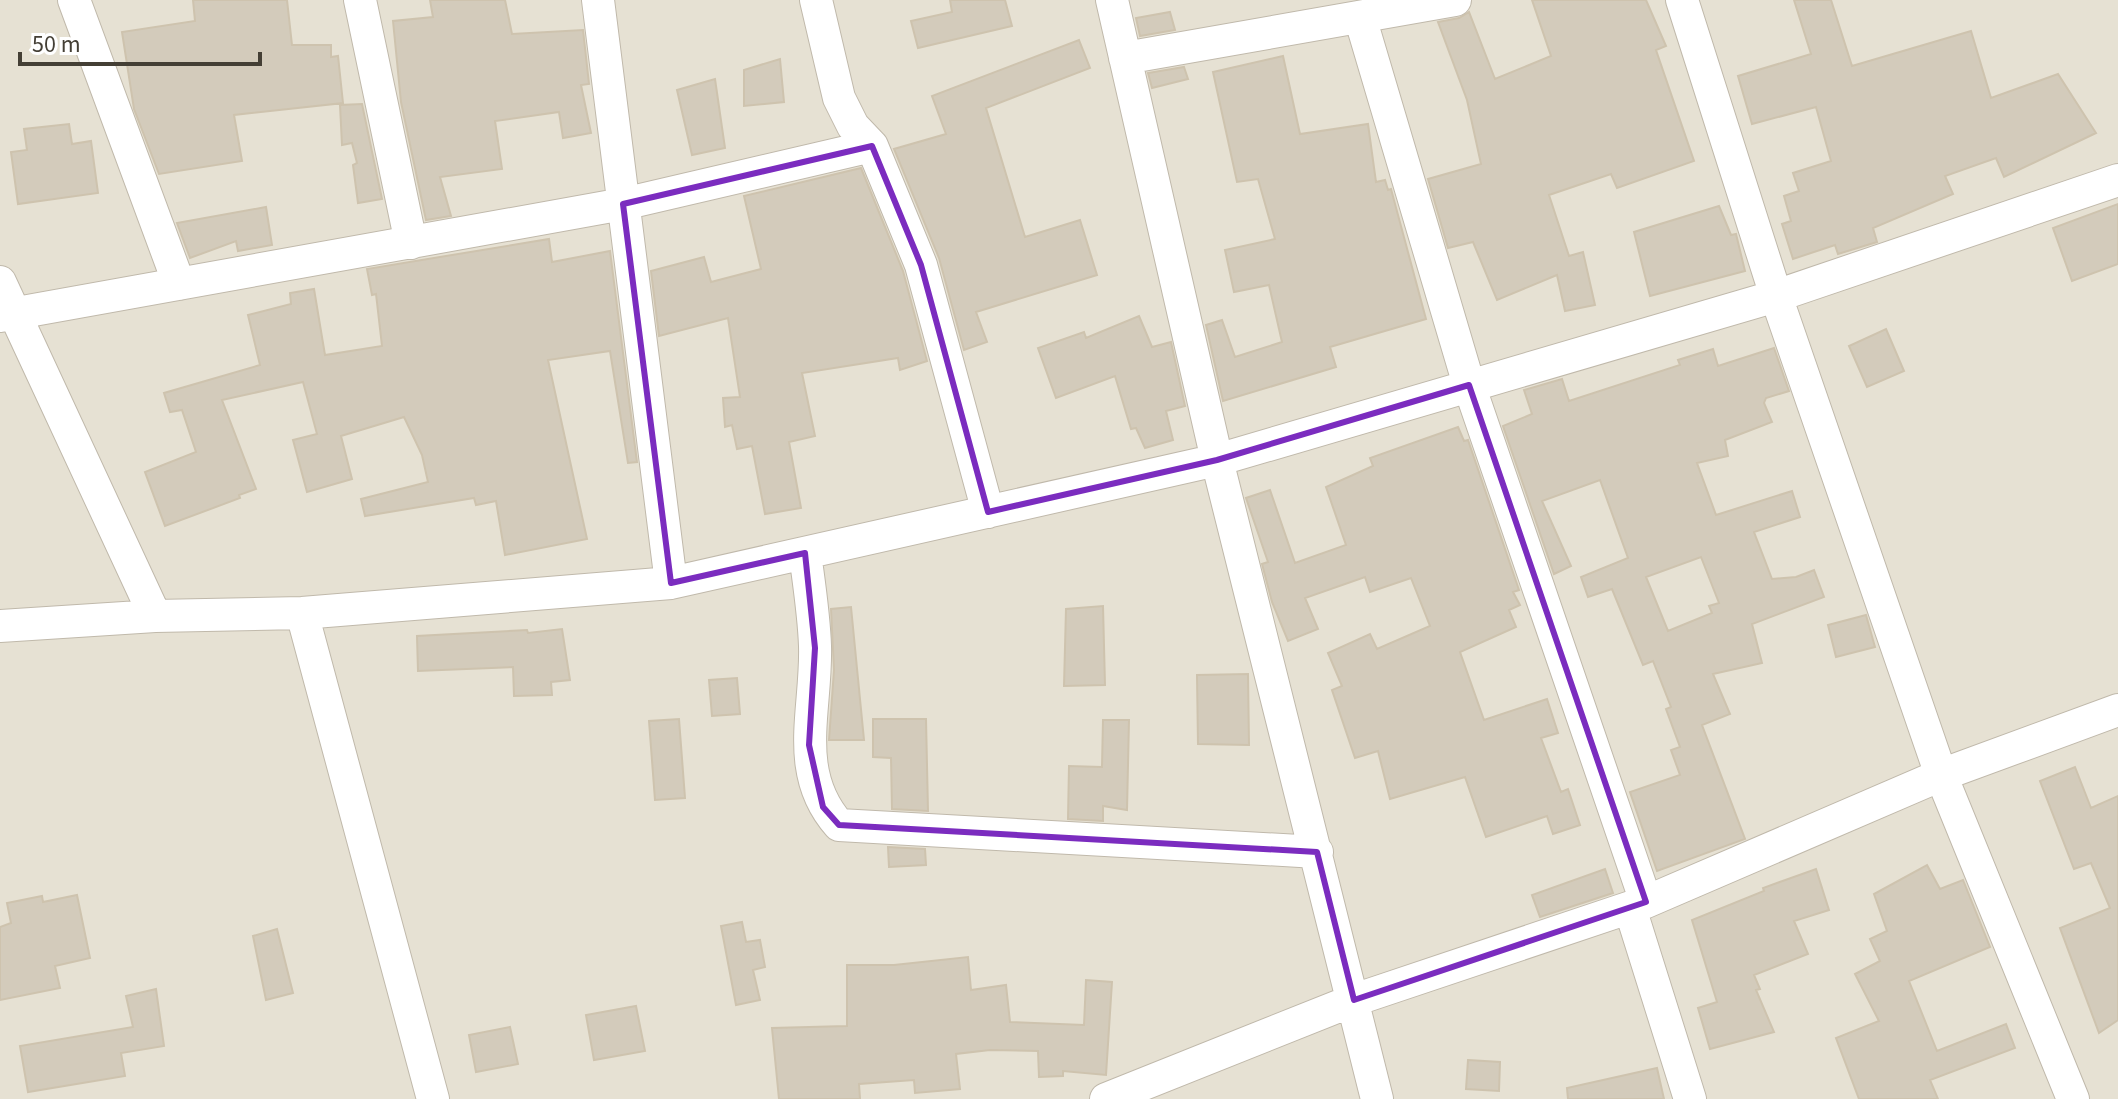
<svg xmlns="http://www.w3.org/2000/svg" width="2118" height="1099" viewBox="0 0 2118 1099" font-family="'Source Sans 3',sans-serif">
  <style>
    .residential { fill: #e6e1d3 }
    .building { fill: #d3cbbb; stroke: #cec3ae; stroke-width: 2; fill-rule: evenodd }
    .lines { fill: none; stroke-linecap: round; stroke-linejoin: round }
    .minor-casing { stroke: #c0b9ab; stroke-width: 34 }
    .minor { stroke: #fff; stroke-width: 32 }
    .marked { fill: none; stroke: #7b2cbf; stroke-width: 6; stroke-linejoin: round }
  </style>
  <rect width="100%" height="100%" fill="#f2efe5"/>
  <path class="residential" d="M0,0H2118V1099H0Z"/>
  <path class="building" d="M193,0H287L292,45H331V57L338,56L343,103L234,115L242,161L159,174L134,109L122,32L195,21Z
    M430,0H505L512,34L583,30L589,84L581,85L591,133L563,138L559,112L495,121L502,169L440,177L451,216L426,220L401,102L393,21L433,17Z
    M950,0H1005L1012,26L918,48L911,21L952,12Z
    M1532,0H1646L1666,46L1656,50L1694,161L1617,188L1611,174L1549,195L1569,256L1583,252L1595,305L1565,311L1557,275L1497,300L1473,242L1448,248L1428,179L1481,164L1467,100L1438,22L1459,18L1469,12L1495,79L1551,56Z
    M1794,0H1831L1852,66L1971,31L1991,98L2058,74L2096,133L2004,177L1996,158L1945,176L1953,194L1873,228L1877,242L1838,254L1835,245L1793,259L1782,224L1791,221L1784,196L1799,191L1793,173L1831,161L1816,107L1752,124L1738,76L1811,54Z
    M1170,12L1175,30L1140,36L1136,18Z
    M1079,40L1090,68L986,108L1025,237L1080,220L1097,275L976,312L987,342L964,350L939,258L894,149L946,134L932,96Z
    M1283,56L1300,134L1368,124L1376,182L1385,180L1388,190L1391,189L1426,319L1330,347L1336,367L1223,401L1206,325L1222,320L1235,357L1282,342L1269,285L1234,292L1225,250L1275,239L1258,179L1237,182L1213,72Z
    M780,59L784,102L744,106V70Z
    M1184,67L1188,79L1152,88L1148,73Z
    M715,79L725,148L692,155L677,90Z
    M362,104L382,199L358,203L353,165L357,163L352,143L342,145L340,105Z
    M69,124L72,144L91,141L98,193L18,204L11,152L27,150L24,129Z
    M861,168L903,271L927,361L900,370L898,358L802,373L815,436L789,442L801,508L765,514L752,446L737,449L732,425L725,427L723,398L740,397L728,318L659,336L651,271L704,257L711,282L761,269L744,196Z
    M2118,204V264L2072,281L2053,228Z
    M1719,206L1731,235L1736,234L1745,271L1650,296L1634,232Z
    M266,207L272,245L238,251L236,241L190,258L177,223Z
    M549,239L552,262L610,251L637,462L628,463L610,351L548,360L587,539L505,555L496,501L476,505L474,498L365,516L361,499L428,482L422,455L404,417L341,436L352,479L307,492L293,440L317,434L303,382L222,400L256,489L239,495L240,498L165,526L145,472L196,452L182,410L170,412L164,393L260,365L248,315L291,304L290,293L314,289L325,355L382,346L376,294L372,295L367,269Z
    M1139,316L1152,347L1171,342L1185,406L1166,411L1173,440L1145,448L1136,428L1131,429L1115,376L1056,398L1038,348L1084,332L1086,338Z
    M1886,329L1904,371L1867,387L1849,346Z
    M1774,348L1789,391L1766,398L1764,403L1772,422L1725,440L1728,456L1697,463L1716,515L1792,491L1800,517L1754,532L1772,579L1796,577L1814,570L1824,597L1752,624L1762,663L1713,674L1730,714L1702,725L1745,839L1657,871L1630,792L1680,775L1671,750L1680,747L1666,709L1671,707L1653,661L1643,665L1612,589L1588,597L1581,577L1628,558L1600,480L1542,501L1571,566L1554,574L1503,426L1532,414L1524,390L1562,379L1569,401L1680,365L1678,360L1713,349L1718,366ZM1701,557L1719,603L1709,606L1712,613L1668,631L1646,577Z
    M1458,427L1464,441L1468,440L1519,590L1513,592L1520,605L1509,610L1516,627L1460,652L1484,720L1547,699L1558,733L1541,738L1561,792L1568,789L1580,825L1553,834L1547,816L1486,837L1465,777L1390,799L1378,751L1355,758L1332,690L1342,686L1328,653L1370,634L1377,649L1430,626L1411,578L1370,592L1365,577L1305,598L1318,629L1288,641L1272,602L1262,564L1268,562L1246,498L1270,490L1295,563L1346,545L1326,487L1373,466L1370,458Z
    M1103,606L1105,685L1064,686L1066,609Z
    M851,607L864,740H829L834,670L831,609Z
    M1866,615L1875,647L1836,657L1828,625Z
    M562,629L570,680L551,682L552,695L514,696L513,667L418,671L417,636L527,630L528,633Z
    M1248,674L1249,745L1198,744L1197,675Z
    M737,678L740,714L712,716L709,680Z
    M679,719L685,798L655,800L649,721Z
    M873,719H926L928,811L892,809L891,758L873,757Z
    M1103,720H1129L1127,810L1103,806V821L1068,819L1069,766L1102,767Z
    M2075,767L2091,808L2118,796V1020L2099,1033L2060,928L2110,908L2091,863L2074,869L2040,781Z
    M888,847L925,849L926,865L889,867Z
    M1927,865L1940,889L1963,880L1990,947L1909,981L1937,1051L2006,1024L2015,1048L1930,1080L1938,1099H1859L1836,1038L1879,1021L1855,974L1880,961L1870,939L1887,931L1874,894Z
    M1605,869L1613,893L1540,917L1532,895Z
    M1816,869L1829,910L1794,921L1808,954L1754,975L1760,989L1756,990L1774,1032L1710,1049L1698,1008L1717,1002L1692,920L1764,891L1763,888Z
    M77,895L90,958L55,966L60,988L0,1000V927L11,923L7,903L42,896L43,902Z
    M742,922L746,942L760,940L765,967L753,970L760,1000L736,1005L721,926Z
    M277,929L293,993L266,1000L253,936Z
    M968,957L971,990L1006,985L1010,1022L1084,1025L1086,980L1112,982L1106,1075L1063,1071V1076L1039,1077L1038,1051L990,1050L956,1054L960,1089L915,1093L914,1080L859,1084L860,1099H779L772,1028L847,1026V965H894Z
    M156,989L164,1046L121,1053L125,1076L28,1092L20,1046L133,1027L126,996Z
    M636,1006L645,1051L594,1060L586,1015Z
    M510,1027L518,1064L476,1072L469,1035Z
    M1468,1060L1500,1062L1499,1091L1466,1089Z
    M1657,1068L1664,1099H1568L1567,1088Z"/>
  <g class="lines">
    <defs>
      <path id="minor" d="M74,0L179,284
        M360,0L411,243
        M598,0L671,583
        M816,0L839,98L853,126L872,146L921,265L988,512
        M1112,0L1217,460L1377,1099
        M1682,0L1776,296L1941,775L2073,1099
        M1360,17L1469,385L1646,902
        M1125,58L1455,0
        M0,282L155,616
        M0,316L623,204L872,146
        M805,553C809,584 814,615 815,646C817,710 792,772 839,825L1317,852
        M302,613L433,1099
        M0,626L155,616L302,613L671,583L1217,460L1776,296L2118,180
        M1630,908L1690,1099
        M1106,1099L1354,1000L1646,902L1941,775L2118,710"/>
    </defs>
    <use href="#minor" class="minor-casing"/>
    <use href="#minor" class="minor"/>
  </g>
  <path class="marked" d="M872,146L921,265L988,512L1217,460L1469,385L1646,902L1354,1000L1317,852L839,825L823,807L809,745L815,648L805,553L671,583L623,204Z"/>
  <path d="M20 52v12h240v-12" fill="none" stroke="#443f35" stroke-width="4"/>
  <text x="32" y="52" font-size="24" fill="#443f35" stroke="#ffffff" stroke-width="6" paint-order="stroke">50 m</text>
</svg>
